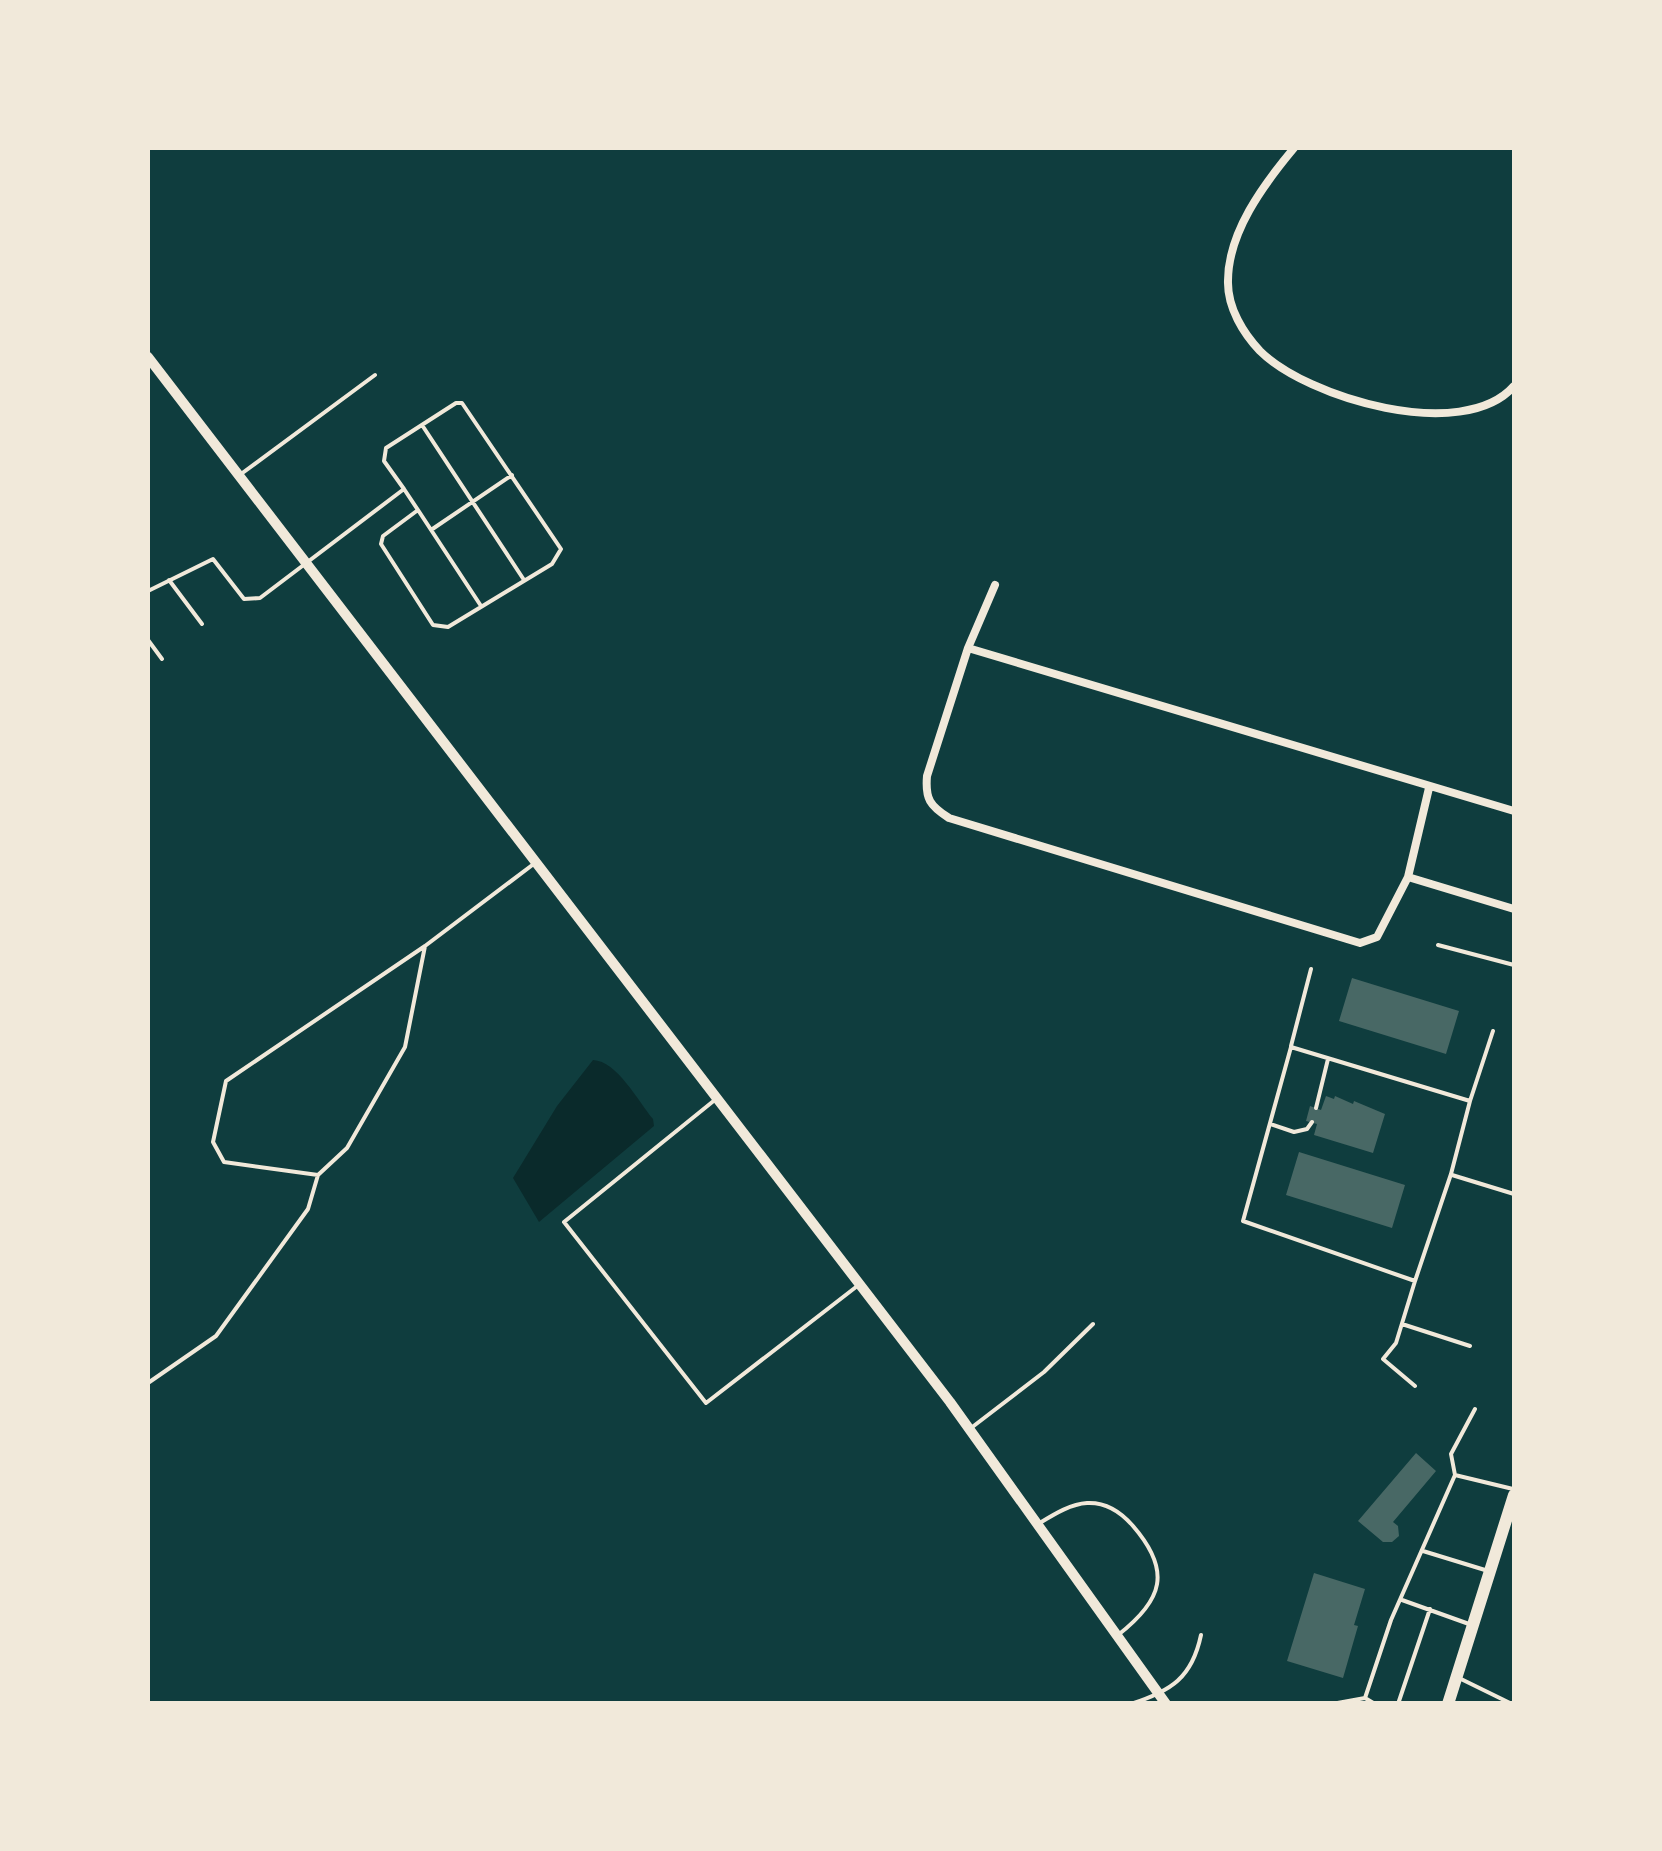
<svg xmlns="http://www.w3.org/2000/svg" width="1662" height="1851" viewBox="0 0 1662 1851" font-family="Helvetica,sans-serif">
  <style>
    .water { fill: #0a2a2b }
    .building { fill: #486865 }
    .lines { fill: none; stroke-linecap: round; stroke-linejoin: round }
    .service { stroke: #f1e9da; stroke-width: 4 }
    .minor { stroke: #f1e9da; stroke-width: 8 }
    .tertiary { stroke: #f1e9da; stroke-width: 10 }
    .trunk { stroke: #f1e9da; stroke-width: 12 }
  </style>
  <rect width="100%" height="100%" fill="#0f3d3e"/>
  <path class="water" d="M593,1060C617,1061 638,1101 653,1119L654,1126L539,1222L513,1178L557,1106Z"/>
  <path class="building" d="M1352,978L1459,1011L1446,1054L1339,1021Z
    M1326,1096L1334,1099L1335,1096L1353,1104L1354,1101L1385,1114L1373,1153L1314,1135L1317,1124L1306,1121L1310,1106L1321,1110Z
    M1299,1152L1405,1185L1392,1228L1286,1195Z
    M1416,1453L1436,1471L1393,1522L1398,1526L1399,1536L1392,1542H1383L1358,1521Z
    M1314,1573L1365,1589L1354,1625L1358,1626L1343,1678L1287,1661Z"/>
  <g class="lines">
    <path class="service" d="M422,425L524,580
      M241,474L375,375
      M418,510L481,606
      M431,530L512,475
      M169,580L202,624
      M148,591L213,559L244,599L260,598L404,489L384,461L386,448L456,403H462L561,549L552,564L448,627L433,625L381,544L383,536L418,510L404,489
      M148,640L162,659
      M1438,945L1514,965
      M425,946L405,1047L347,1148L318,1175L224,1162L213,1142L226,1081L425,946L535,863
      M1291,1046L1311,969
      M1291,1047L1470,1101L1451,1174L1415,1281L1243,1221Z
      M716,1099L564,1222L706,1403L856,1287
      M1470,1101L1493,1031
      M1316,1108L1328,1059
      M1270,1124L1294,1132L1307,1129L1312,1122
      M1452,1175L1514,1194
      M1415,1281L1396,1343L1383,1359L1415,1386
      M1402,1324L1470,1346
      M148,1383L216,1336L308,1209L318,1175
      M971,1428L1044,1372L1093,1324
      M1455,1475L1513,1489
      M1038,1524C1053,1515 1070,1504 1087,1503C1107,1502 1121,1512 1133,1526C1172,1571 1163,1600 1118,1635
      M1423,1551L1485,1570
      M1402,1600L1469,1624
      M1461,1679L1512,1704
      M1365,1698L1375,1704
      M1131,1704C1171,1691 1192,1678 1201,1635
      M1332,1704L1365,1698L1391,1620L1455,1475L1451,1454L1475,1409
      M1398,1704L1430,1609"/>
    <path class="minor" d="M1294,148C1264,184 1227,233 1228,283C1228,308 1243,333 1260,351C1307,398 1463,444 1514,386
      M995,585L968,648L927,776C925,799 930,806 949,818L1360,943L1377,937L1408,877L1429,788
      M968,648L1514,811
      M1408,877L1514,909"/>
    <path class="tertiary" d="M148,357L950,1402L1166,1704"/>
    <path class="trunk" d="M1448,1704L1514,1495"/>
  </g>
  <rect width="1662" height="1851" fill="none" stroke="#f1e9da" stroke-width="300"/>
</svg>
